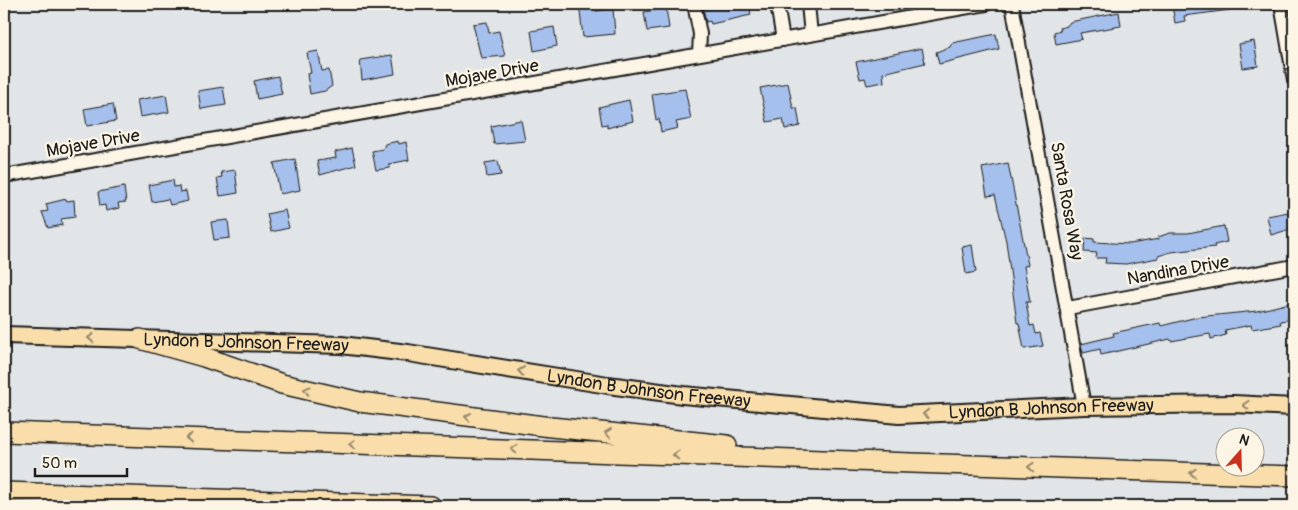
<svg xmlns="http://www.w3.org/2000/svg" width="1298" height="510" viewBox="0 0 1298 510" font-family="Pangolin,sans-serif">
  <style>
    .building { fill: #a6c0ed; stroke: #1c1c1c }
    .lines { fill: none; stroke-linecap: round; stroke-linejoin: round }
    .minor-casing { stroke: #1c1c1c; stroke-width: 16 }
    .major-casing { stroke: #1c1c1c; stroke-width: 20 }
    .highway-casing { stroke: #1c1c1c; stroke-width: 22 }
    .minor { stroke: #fcf5e5; stroke-width: 12 }
    .major { stroke: #f9deab; stroke-width: 16 }
    .highway { stroke: #f9deab; stroke-width: 19 }
    .oneway { stroke: #96876b }
    .labels { text-anchor: middle; stroke-width: 4.5; stroke-linejoin: round; paint-order: stroke }
    .street-label { font-size: 18px; fill: #1c1c1c; stroke: #fcf5e5 }
  </style>
  <rect width="100%" height="100%" fill="#e2e5e7"/>
  <filter id="ink" filterUnits="userSpaceOnUse"><feTurbulence type="fractalNoise" baseFrequency=".02" numOctaves="2"/><feDisplacementMap in="SourceGraphic" scale="10" xChannelSelector="R" yChannelSelector="G"/><feConvolveMatrix kernelMatrix="1 2 1 2 8 2 1 2 1" color-interpolation-filters="sRGB"/></filter>
  <g filter="url(#ink)">
    <path class="building" d="M579,4H596V11L613,9L615,34L583,37Z
      M702,4H749L751,15L711,24L710,21L706,22Z
      M1182,4H1230V10L1184,16L1185,21L1175,23L1172,5Z
      M666,8L669,28L647,31L644,12Z
      M1119,12L1121,26L1080,33L1082,39L1056,44L1054,32L1061,30L1060,28L1067,26L1070,22Z
      M487,22L489,33L499,31L505,56L481,58L473,24Z
      M554,27L557,46L534,51L531,31Z
      M996,34L999,49L939,64L936,52L950,47L952,43Z
      M1254,41L1258,66L1243,68L1239,44Z
      M922,48L925,63L883,73L884,82L867,85L865,78L860,79L856,62Z
      M318,51L322,71L329,70L332,86L325,91L310,94L307,74L311,73L307,53Z
      M392,55L395,74L362,80L360,60Z
      M278,76L282,94L257,99L254,81Z
      M788,83L793,108H797L800,126L785,129L783,119L767,122L760,88Z
      M223,87L226,105L201,109L198,91Z
      M685,89L691,119L676,122L678,128L661,132L659,119L656,120L652,94Z
      M166,95L169,112L140,117L137,100Z
      M629,100L633,121L607,128V124L602,125L599,107Z
      M113,104L116,121L87,126L84,109Z
      M521,120L525,141L494,144L491,126Z
      M398,141L399,144L406,142L409,160L389,164L390,168L376,170L372,151L383,149L385,144Z
      M352,148L356,165L320,175L317,161L336,158L335,152Z
      M295,159L300,190L280,194L274,163Z
      M498,161L501,175L487,177L485,163Z
      M1008,163L1028,265L1024,266L1030,302H1026L1030,326L1034,325L1036,334L1040,333L1043,346L1024,349L1019,323H1017L1006,241L995,195L987,196L982,168Z
      M235,170L238,193L220,196L217,178L222,177L221,172Z
      M173,180L174,187L179,186L180,192L186,191L188,201L170,205L168,199L152,202L149,185Z
      M124,187L126,202L118,203L119,208L106,211L105,205L100,206L98,192Z
      M66,199L67,201L74,200L75,217L61,219L62,225L48,228L42,212L48,211L46,204Z
      M285,210L289,228L271,232L267,214Z
      M1294,211V228L1271,235L1267,216Z
      M228,220L230,238L214,240L211,222Z
      M1224,226L1227,242L1214,245L1215,247L1171,252L1158,256V258L1126,264L1105,263L1106,258H1096L1097,253L1084,252L1085,238L1094,239V242L1130,244L1159,239L1158,237L1170,233H1188Z
      M972,245L976,272L966,274L962,247Z
      M1294,302V319L1280,321L1281,324L1252,329L1251,325L1225,330L1226,335L1211,339L1210,334L1171,341L1170,339L1101,355L1100,349L1083,353L1081,344L1114,336L1113,333L1160,323L1161,326L1197,317L1257,311Z"/>
    <g class="lines">
      <defs>
        <path id="minor" d="M694,4L700,34L699,54
          M777,4L783,40
          M808,4L811,35
          M1012,4L1084,406
          M1281,4L1294,80
          M4,176L986,4
          M1068,308L1294,266"/>
        <g id="major">
          <path id="s1" d="M4,335L341,345L408,353L608,385L683,395L899,415L1084,406L1234,404L1294,407"/>
        </g>
        <path id="highway" d="M140,339L204,357L282,384L360,402L551,427L727,445
          M4,432L1294,476
          M4,492L431,506"/>
      </defs>
      <use href="#minor" class="minor-casing"/>
      <use href="#major" class="major-casing"/>
      <use href="#highway" class="highway-casing"/>
      <use href="#minor" class="minor"/>
      <use href="#major" class="major"/>
      <use href="#highway" class="highway"/>
    </g>
    <defs><path id="oneway-chevron" d="M-2-3.5L2.5 0L-2 3.5" fill="none" stroke-width="1.6" stroke-linecap="round" stroke-linejoin="round" transform="scale(1.25)"/></defs>
    <g class="oneway">
      <use href="#oneway-chevron" transform="translate(91 338) rotate(-178)"/>
      <use href="#oneway-chevron" transform="translate(521 371) rotate(-171)"/>
      <use href="#oneway-chevron" transform="translate(307 390) rotate(-165)"/>
      <use href="#oneway-chevron" transform="translate(1246 405) rotate(-178)"/>
      <use href="#oneway-chevron" transform="translate(926 414) rotate(178)"/>
      <use href="#oneway-chevron" transform="translate(468 417) rotate(-173)"/>
      <use href="#oneway-chevron" transform="translate(608 433) rotate(-174)"/>
      <use href="#oneway-chevron" transform="translate(189 438) rotate(-178)"/>
      <use href="#oneway-chevron" transform="translate(352 444) rotate(-178)"/>
      <use href="#oneway-chevron" transform="translate(514 449) rotate(-178)"/>
      <use href="#oneway-chevron" transform="translate(676 455) rotate(-178)"/>
      <use href="#oneway-chevron" transform="translate(1031 467) rotate(-178)"/>
      <use href="#oneway-chevron" transform="translate(1193 473) rotate(-178)"/>
    </g>
  </g>
  <g class="labels">
    <g class="street-label">
      <text transform="translate(492 73) rotate(-10)" y="6">Mojave Drive</text>
      <text transform="translate(93 143) rotate(-10)" y="6">Mojave Drive</text>
      <text transform="translate(1067 201) rotate(80)" y="6">Santa Rosa Way</text>
      <text transform="translate(1178 270) rotate(-10)" y="6">Nandina Drive</text>
      <text dy="6" stroke="none"><textPath href="#s1" startOffset="242">Lyndon B Johnson Freeway</textPath></text>
      <text dy="6" stroke="none"><textPath href="#s1" startOffset="648">Lyndon B Johnson Freeway</textPath></text>
      <text dy="6" stroke="none"><textPath href="#s1" startOffset="1052">Lyndon B Johnson Freeway</textPath></text>
    </g>
  </g>
  <rect width="1298" height="510" fill="none" stroke="#fcf5e5" stroke-width="20"/>
  <rect x="10" y="10" width="1278" height="490" fill="none" stroke="#1c1c1c" stroke-width="2" filter="url(#ink)"/>
  <g transform="translate(1240 452) rotate(20)"><circle r="24" fill="#fcf5e5" stroke="#a29e95"/>
  <path d="M0-4L9 19L0 12L-9 19Z" fill="#c8321e"/>
  <text y="-8" font-size="14" font-weight="bold" text-anchor="middle" fill="#1c1c1c">N</text>
  </g>
  <path d="M35 468v8h92v-8" fill="none" stroke="#1c1c1c" stroke-width="2.5"/>
  <text x="42" y="468" font-size="15" fill="#1c1c1c" stroke="#fcf5e5" stroke-width="4" paint-order="stroke">50 m</text>
</svg>
